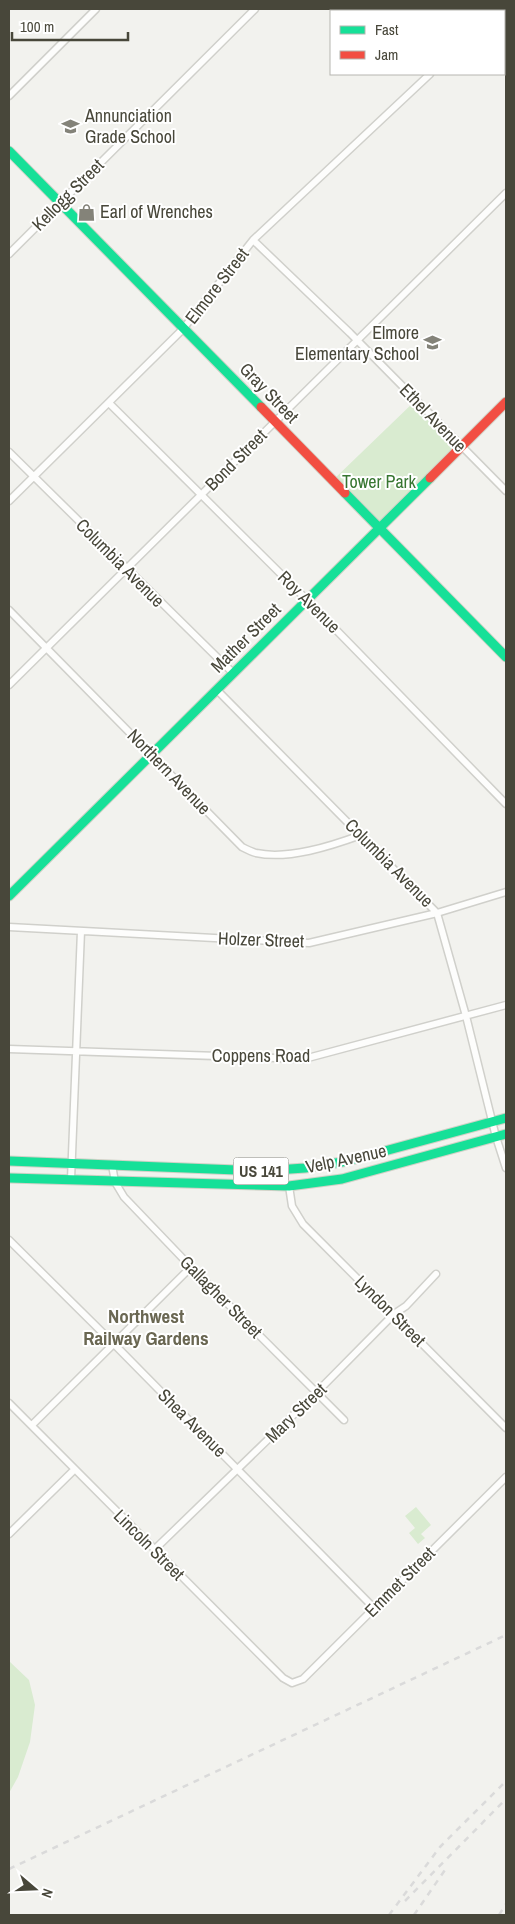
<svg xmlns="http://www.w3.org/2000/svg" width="515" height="1924" viewBox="0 0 515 1924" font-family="'Archivo Narrow',sans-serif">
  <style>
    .green { fill: #d9ebd0 }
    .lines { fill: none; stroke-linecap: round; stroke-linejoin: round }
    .street-casing { stroke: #d0d0cb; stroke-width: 9 }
    .fast-casing { stroke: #d0d1c6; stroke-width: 11 }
    .jam-casing { stroke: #d0d1c6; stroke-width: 11 }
    .street { stroke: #fdfdfc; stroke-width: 6 }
    .fast { stroke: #16e098; stroke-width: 9 }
    .jam { stroke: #f24e42; stroke-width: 9 }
    .rail { stroke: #dadada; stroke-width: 2.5; stroke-dasharray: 6 6; stroke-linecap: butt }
    .labels { text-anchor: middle; stroke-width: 4; stroke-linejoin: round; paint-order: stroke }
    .shield { fill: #fff; stroke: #7f7e75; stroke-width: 1 }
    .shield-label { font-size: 16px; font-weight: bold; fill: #48473a }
    .poi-label { font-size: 18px; fill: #48473a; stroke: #fff; text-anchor: start }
    .street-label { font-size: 18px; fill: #48473a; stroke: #fff }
    .park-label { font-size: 18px; fill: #377631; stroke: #fff }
    .neighbourhood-label { font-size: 19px; font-weight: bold; fill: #6a6752; stroke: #fff }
  </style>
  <rect width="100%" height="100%" fill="#f2f2ee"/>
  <path class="green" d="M416,400L461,446L379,529L332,481Z
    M416,1507L431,1525L421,1534L425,1538L418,1544L409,1533L415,1528L405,1516Z
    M9,1661L29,1680L35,1705L30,1742L18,1777L9,1793Z"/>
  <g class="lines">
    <defs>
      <path id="street" d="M496,11L499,9
        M9,96L96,9
        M253,240L350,333L506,491
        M9,254L255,9
        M109,403L307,600L506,804
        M9,452L233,673
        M9,501L183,329L253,240L430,74
        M9,610L242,847C246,849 252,852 256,853C288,860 331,846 361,835
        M9,685L506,193
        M217,690L437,913L466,1016L496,1137L506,1168
        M9,927L309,943L437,913L506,892
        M9,1049L304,1059L506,1005
        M112,1165L115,1182L124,1197L191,1267L344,1420
        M71,1179L81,931
        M289,1186L292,1206L303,1224L506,1428
        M9,1240L113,1343L374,1608
        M9,1403L283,1678L292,1683L303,1679L506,1477
        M32,1425L191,1267
        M9,1534L74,1470
        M154,1550L317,1392L394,1314L406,1306L436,1274"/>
      <path id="fast" d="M9,151L261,407
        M345,493L506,657
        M9,896L430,478
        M9,1161L261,1171L305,1168L348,1161L506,1118
        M9,1178L289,1186L342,1179L506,1134"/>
      <path id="jam" d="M261,407L345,493
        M430,478L506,402"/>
    </defs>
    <use href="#street" class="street-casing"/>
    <use href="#fast" class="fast-casing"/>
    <use href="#jam" class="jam-casing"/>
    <use href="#street" class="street"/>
    <use href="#fast" class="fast"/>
    <use href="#jam" class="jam"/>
    <path class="rail" d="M9,1869L506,1635
      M405,1901L506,1799
      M389,1915L440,1847L506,1781
      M414,1915L447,1867
      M499,1915L506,1904"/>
  </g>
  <defs>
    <symbol id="school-bare" viewBox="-9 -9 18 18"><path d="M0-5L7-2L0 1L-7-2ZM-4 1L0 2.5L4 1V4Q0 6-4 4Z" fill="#848379" stroke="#fff" stroke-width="2.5" paint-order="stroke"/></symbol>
    <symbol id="shop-bare" viewBox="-9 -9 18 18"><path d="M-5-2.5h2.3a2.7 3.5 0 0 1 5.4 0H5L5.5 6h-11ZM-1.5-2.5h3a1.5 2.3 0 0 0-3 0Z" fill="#848379" stroke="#fff" stroke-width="2.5" paint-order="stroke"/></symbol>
  </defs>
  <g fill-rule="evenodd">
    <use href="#school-bare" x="58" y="114" width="25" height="25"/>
    <use href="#shop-bare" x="74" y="200" width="25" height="25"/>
    <use href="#school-bare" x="420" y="330" width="25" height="25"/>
  </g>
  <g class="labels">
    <rect class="shield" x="233.5" y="1157.5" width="55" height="27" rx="4"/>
    <g class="shield-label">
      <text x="261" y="1177">US 141</text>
    </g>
    <g class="poi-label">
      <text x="85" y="122">Annunciation<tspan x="85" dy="21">Grade School</tspan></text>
      <text x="100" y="218">Earl of Wrenches</text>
      <text x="419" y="339" text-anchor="end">Elmore<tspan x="419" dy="21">Elementary School</tspan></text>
    </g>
    <g class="street-label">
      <text transform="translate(68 195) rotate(-45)" y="6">Kellogg Street</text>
      <text transform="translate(217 286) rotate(-52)" y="6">Elmore Street</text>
      <text transform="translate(269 393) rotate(46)" y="6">Gray Street</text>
      <text transform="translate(433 418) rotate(46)" y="6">Ethel Avenue</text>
      <text transform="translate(236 460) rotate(-45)" y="6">Bond Street</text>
      <text transform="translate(120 563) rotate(45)" y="6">Columbia Avenue</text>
      <text transform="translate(309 602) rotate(45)" y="6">Roy Avenue</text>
      <text transform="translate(246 638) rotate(-45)" y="6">Mather Street</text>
      <text transform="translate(169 772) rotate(46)" y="6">Northern Avenue</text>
      <text transform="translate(389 863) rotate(45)" y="6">Columbia Avenue</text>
      <text transform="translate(261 940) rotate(2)" y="6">Holzer Street</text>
      <text x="261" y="1062">Coppens Road</text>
      <text transform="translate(346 1159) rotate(-12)" y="6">Velp Avenue</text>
      <text transform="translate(221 1297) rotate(45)" y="6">Gallagher Street</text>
      <text transform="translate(390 1311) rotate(45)" y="6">Lyndon Street</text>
      <text transform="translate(296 1413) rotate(-44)" y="6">Mary Street</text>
      <text transform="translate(192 1423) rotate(45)" y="6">Shea Avenue</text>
      <text transform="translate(149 1545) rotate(45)" y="6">Lincoln Street</text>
      <text transform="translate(400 1582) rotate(-45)" y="6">Emmet Street</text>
    </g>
    <g class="park-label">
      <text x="379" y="488">Tower Park</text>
    </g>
    <g class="neighbourhood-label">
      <text x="146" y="1323">Northwest<tspan x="146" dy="22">Railway Gardens</tspan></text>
    </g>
  </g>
  <rect width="515" height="1924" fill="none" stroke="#48473a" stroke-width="20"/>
  <rect x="330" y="10" width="175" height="65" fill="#ffffff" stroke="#b6b5b0"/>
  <rect x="340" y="26" width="25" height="8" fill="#16e098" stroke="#b6b5b0"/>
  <text x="375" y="35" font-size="15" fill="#48473a">Fast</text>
  <rect x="340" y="51" width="25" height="8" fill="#f24e42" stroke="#b6b5b0"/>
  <text x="375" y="60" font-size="15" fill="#48473a">Jam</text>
  <g transform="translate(35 1889) rotate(109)" stroke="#ffffff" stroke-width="4" paint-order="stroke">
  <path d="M0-4L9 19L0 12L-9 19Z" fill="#48473a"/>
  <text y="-8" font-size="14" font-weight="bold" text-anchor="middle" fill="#48473a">N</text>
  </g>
  <path d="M12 32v8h116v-8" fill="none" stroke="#48473a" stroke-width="2.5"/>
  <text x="20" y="32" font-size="15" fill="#48473a" stroke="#ffffff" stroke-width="4" paint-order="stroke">100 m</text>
</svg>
